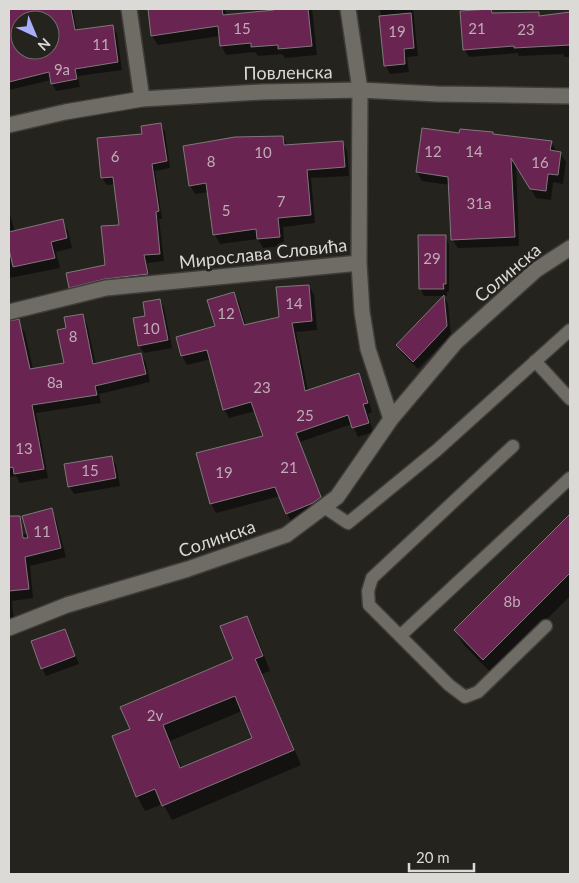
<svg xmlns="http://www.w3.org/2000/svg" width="579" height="883" viewBox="0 0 579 883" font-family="Lato,sans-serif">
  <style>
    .shadow { fill: #0007; fill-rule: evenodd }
    .building { fill: #6a2451; stroke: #7f787b; fill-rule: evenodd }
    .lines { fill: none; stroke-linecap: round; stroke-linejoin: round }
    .service-casing { stroke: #3f3d3a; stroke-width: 15 }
    .minor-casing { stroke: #3f3d3a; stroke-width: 18 }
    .service { stroke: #6f6c66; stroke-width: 12 }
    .minor { stroke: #6f6c66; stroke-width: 15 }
    .labels { text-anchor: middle; stroke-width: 5; stroke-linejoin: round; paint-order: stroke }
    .number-label { font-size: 15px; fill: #c0acb6 }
    .street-label { font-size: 18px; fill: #dcdad7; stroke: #25231e }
  </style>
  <rect width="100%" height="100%" fill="#25231e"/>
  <path class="shadow" d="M9,9H73L77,31L112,26L117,34L122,70L78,76L80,87L56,91L52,83L51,80L9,90ZM20,20H50V50H20Z
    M149,9H225L227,16L275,12V9H312L317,55L285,58L282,54L258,56L255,52L226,55L221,45L220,36L158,45L152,36Z
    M380,9H413L418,56L407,57L409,72L390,74L386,66Z
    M461,9H487V10H491L493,15L539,13L541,17L570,13V57H565L563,54L519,56L518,53L469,57L464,49Z
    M161,125L165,132L170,168L155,171L162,219H159L164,261L147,263L151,282L74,294L70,287L107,266L121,226L115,184L107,185L102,178L99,140L143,135Z
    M460,134L494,135L551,142L557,152L560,153L566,162L563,184L553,182L551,200L536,198L516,164L519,246L458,248L452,239L450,185L422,181L417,172Z
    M283,137L288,146L342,142L347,151L349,176L311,178L315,223L283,227L284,246L263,248L258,239L220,244L215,235L209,192L195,194L190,185Z
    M9,211L15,232L62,221L68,231L72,248L56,252L60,268L9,278Z
    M445,236L449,244V292H447V296H424L420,288Z
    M309,286L314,295L317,330L296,332L308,391L358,375L364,384L372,412L368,414L373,432L358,437L352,424L300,442L325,507L292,523L287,514L280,496L216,513L211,504L265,436L256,411L229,418L224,409L211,359L187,365L182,356L177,337L217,327L233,293L239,302L246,326L280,318Z
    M444,297L448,304L451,335L418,369L402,353L397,345Z
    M160,300L164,308L172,348L144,353L139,345L147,317Z
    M82,315L87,324L96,365L141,354L146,363L150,382L99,394L101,403L36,413L48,478L20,483L16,476L9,477V327L20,325L25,333L33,369L65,364L68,329Z
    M112,457L116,465L120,486L74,494L69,486Z
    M51,510L56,519L66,557L30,566L33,598L12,601L14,623L9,624V535L28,534Z
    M570,516V596L492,674L464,645L455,631Z
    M246,617L255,632L270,671L262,674L301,765L172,820L163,804L145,811L137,796L131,729L234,660ZM242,711L254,739L182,768L170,741Z
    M65,631L69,639L79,664L46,676L42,668Z"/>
  <path class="building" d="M9,9H71L75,30L113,25L118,62L75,69L77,79L51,84L49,72L9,82ZM20,20H50V50H20Z
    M148,9H222L223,15L274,10L273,9H308L312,46L278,49V45L251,47V43L220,46L218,26L151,36Z
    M491,9L492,13L539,12V16L570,12V45L514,48V46L463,50L460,11Z
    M411,13L414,48L404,49L405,64L384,66L379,16Z
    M161,123L167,161L152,164L159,211L156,212L160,254L144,255L148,274L105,279L69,288L66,273L105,265L101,226L119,225L113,177L101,178L97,138L142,134L141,126Z
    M422,128L459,133L460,129L493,132V134L552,141L550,150L561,152L558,175L548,174L546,191L530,189L511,158L515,237L451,240L448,177L416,172Z
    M283,136L284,145L343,141L345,167L307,170L311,215L278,218L280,237L257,239L256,229L213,235L206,183L189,186L183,146L235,137Z
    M63,219L67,238L51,242L55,258L13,267L9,249V232Z
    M418,235H446V284H443L444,289H419Z
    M309,285L312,321L292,323L305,391L359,373L368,403L363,404L369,423L352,428L348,415L296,433L321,497L313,503L286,514L275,487L210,504L196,453L263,436L251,402L223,410L207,350L181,356L176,337L215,326L207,300L234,292L244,325L279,317L276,287Z
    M444,295L447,326L413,362L396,345Z
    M160,299L168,340L138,346L133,318L145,316L143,302Z
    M83,314L93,364L141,353L146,374L95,386L97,395L32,405L44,469L14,474L13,467L9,468V321L19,319L30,369L64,363L57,330L66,328L64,317Z
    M112,456L116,478L68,487L64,464Z
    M52,508L61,548L25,557L29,589L9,591V516H20L23,538H28L22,516Z
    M570,514V573L483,660L454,630Z
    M247,616L263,656L255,659L294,750L162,806L155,789L136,797L112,736L130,729L120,707L233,659L220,626ZM235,696L252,738L180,768L163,725Z
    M65,629L75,656L41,669L31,641Z"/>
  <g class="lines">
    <defs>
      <path id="service" d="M535,361L570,399
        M324,507L348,523L437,450L570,330
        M546,626L478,692L465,697L449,685L400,636L570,478
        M400,636L369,605L368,591L372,578L513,446"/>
      <path id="minor" d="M129,9L142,99
        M348,9L360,90L359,263L362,312L368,349L391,419
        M9,125L65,112L142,99L262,92L360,90L437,94L570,96
        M9,312L106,288L359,263
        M9,628L67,605L188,569L286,535L337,497L391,419L456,342L536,270L570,248"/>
    </defs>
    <use href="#service" class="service-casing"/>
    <use href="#minor" class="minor-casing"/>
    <use href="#service" class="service"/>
    <use href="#minor" class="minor"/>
  </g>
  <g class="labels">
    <g class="number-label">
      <text x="242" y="34">15</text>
      <text x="477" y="34">21</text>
      <text x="526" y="35">23</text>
      <text x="397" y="37">19</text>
      <text x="101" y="50">11</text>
      <text x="62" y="75">9a</text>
      <text x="433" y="157">12</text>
      <text x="474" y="157">14</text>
      <text x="263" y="158">10</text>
      <text x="115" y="162">6</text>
      <text x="211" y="167">8</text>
      <text x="540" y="168">16</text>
      <text x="281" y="207">7</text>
      <text x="479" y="209">31a</text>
      <text x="226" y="216">5</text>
      <text x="432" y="264">29</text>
      <text x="294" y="309">14</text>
      <text x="226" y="319">12</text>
      <text x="151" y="334">10</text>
      <text x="73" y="342">8</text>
      <text x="55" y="388">8a</text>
      <text x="262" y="393">23</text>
      <text x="305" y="421">25</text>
      <text x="24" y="454">13</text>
      <text x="289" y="473">21</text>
      <text x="90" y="476">15</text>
      <text x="224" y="478">19</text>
      <text x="42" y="537">11</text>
      <text x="512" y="607">8b</text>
      <text x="155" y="721">2v</text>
    </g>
    <g class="street-label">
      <text transform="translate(288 73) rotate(-1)" y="6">Повленска</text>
      <text transform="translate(263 254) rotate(-6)" y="6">Мирослава Словића</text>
      <text transform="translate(508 273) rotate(-40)" y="6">Солинска</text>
      <text transform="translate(217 539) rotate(-19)" y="6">Солинска</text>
    </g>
  </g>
  <rect width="579" height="883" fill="none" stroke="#dcdad7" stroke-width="20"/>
  <g transform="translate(35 35) rotate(136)"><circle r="24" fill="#25231e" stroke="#6e6c68"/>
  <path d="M0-4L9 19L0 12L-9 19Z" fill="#aaaffb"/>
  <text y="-8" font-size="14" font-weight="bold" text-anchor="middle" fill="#dcdad7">N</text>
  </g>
  <path d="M409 863v8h65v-8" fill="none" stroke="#dcdad7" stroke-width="2.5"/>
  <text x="416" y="863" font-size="15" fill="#dcdad7" stroke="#25231e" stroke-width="4" paint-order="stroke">20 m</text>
</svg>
